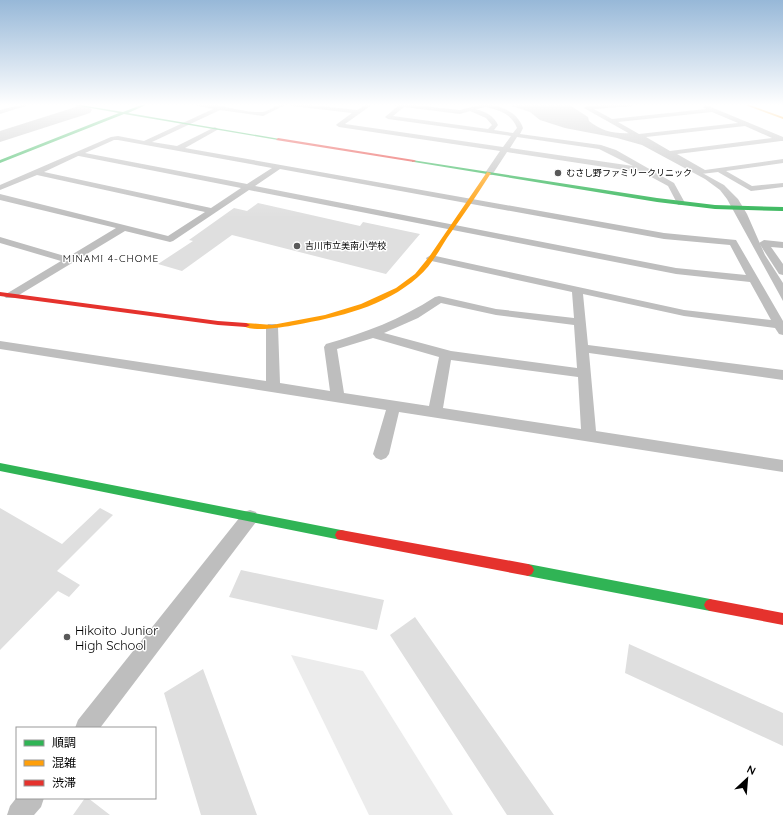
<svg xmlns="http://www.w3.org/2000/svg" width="783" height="815" viewBox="0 0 783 815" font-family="Quicksand,'Noto Sans JP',sans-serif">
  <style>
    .green { fill: #ececec }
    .water { fill: #bfbfbf }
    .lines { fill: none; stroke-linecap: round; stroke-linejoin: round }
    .river { fill: #bfbfbf; fill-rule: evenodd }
    .building { fill: #dfdfdf }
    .street { fill: #bebebe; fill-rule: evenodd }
    .fast { fill: #30b455; fill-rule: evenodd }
    .slow { fill: #ff9f0a; fill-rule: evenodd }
    .jam { fill: #e5322d; fill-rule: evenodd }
    .poi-dot { fill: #595959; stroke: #fff; stroke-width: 1.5 }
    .labels { text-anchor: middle; stroke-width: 3; stroke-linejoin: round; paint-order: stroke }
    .far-poi-label { font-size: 9px; fill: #000; stroke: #fff; text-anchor: start }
    .far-neighbourhood-label { font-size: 10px; letter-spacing: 1px; fill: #000; stroke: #fff }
    .near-poi-label { font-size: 13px; fill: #000; stroke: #fff; text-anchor: start }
  </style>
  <rect width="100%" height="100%" fill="#fff"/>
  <path class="green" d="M291,655L363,671L453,815H369Z"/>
  <path class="water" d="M506,104H568L588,117L589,121C601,131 615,134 630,133L724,185L738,199L747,214L765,255L783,283V301L727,199L720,190L705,179L642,145L617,138L565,128L540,120L530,112Z"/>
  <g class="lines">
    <path class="river" d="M86,106L90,107L92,110L90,113L0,142V134Z"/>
  </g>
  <path class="building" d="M258,203L360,226L363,222L420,234L386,274L232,235L182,271L158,264L193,241L189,240L234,208L247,211Z
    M0,508L62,544L100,508L113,515L57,571L80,585L69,597L58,591L0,650Z
    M241,570L384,600L377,630L229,597Z
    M415,617L554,815H507L390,635Z
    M629,644L783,713V746L625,673Z
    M203,669L257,815H201L164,693Z
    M85,798H88L110,815H73Z"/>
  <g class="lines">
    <path class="street" d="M24,104H32L0,114V110Z
      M190,104C213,100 238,113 261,112C270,112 277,102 287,104L263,116L220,110L152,142L177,146L215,127L218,129L217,130L185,148L664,233L736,240L783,321V335L779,334L775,328L684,316L583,294L588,345L783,370V380L589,353L596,431L783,460V472L399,412L389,454L386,458L381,460L376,458L373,454L386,410L0,349V341L266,381V327L268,324H276L278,327L280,383L330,391L324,347L326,344C365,333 401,319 435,297L439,296L496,309L574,318L572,292L427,260L426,258L431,255L684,310L771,320L750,282L676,274L249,190L173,241L170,242L125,231L14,298H6L4,296L6,294L61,261L0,243V237L68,257L116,228L0,200V194L168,236L205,212L37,175L0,190V185L111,137L118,136L144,141L213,109ZM114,140H118L272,168L247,184L85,153ZM78,156H79L241,188L211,208L44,172ZM280,169L664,239L730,245L746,275L676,268L255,186ZM441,303L496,315L574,325L577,368L451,351L384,333L418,318ZM373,338L439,357L429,406L344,393L337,349ZM451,360L578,377L581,429L443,408Z
      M289,104H302L357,110L367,104H373L345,124L503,147L511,136L388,119L385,117L398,106L391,105L390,104H404L460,110L480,105L479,104C497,104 517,110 523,128L520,134L601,145L616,150L674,183L685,203L684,205H678L668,186L644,173L507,152L492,175H486L485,173L500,151L339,127L336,125L337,124L352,113L292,106ZM404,107L460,114L470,111L486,118L492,125L488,129L393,116ZM486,107C499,110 512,114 517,128L513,133L494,130L498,125C494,116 486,112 476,109ZM517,137L599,149L633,166L510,148Z
      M618,104H635L632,106L594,109L612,119L706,109L703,107L706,105L783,137V141H781L677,154L705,170L783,159V163L726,171L752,186L783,183V187L751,191L718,172L701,174L584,108L587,106ZM712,112L738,123L639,134L618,122ZM745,126L772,138L670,151L646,137Z
      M82,105L87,106L0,135V131Z
      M764,240L783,242V248L771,247L783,264V275L779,274L759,243Z
      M250,510L256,512L258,517L256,522L100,728H75L78,720L244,512Z
      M17,797V798H44L41,807L34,815H7L10,806Z"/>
    <path class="fast" d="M68,104H74L123,112L144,104H148L128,113L280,139L278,140L124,114L0,163V160L119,113Z
      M412,160L657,198L715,205L783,207V211L715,209L657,202L414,162H412Z
      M0,463L341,530L345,531L347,535L345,539L341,540L0,471Z
      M528,564L710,599L714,601L716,605L714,609L710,611L528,576L524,574L522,570L524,566Z"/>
    <path class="slow" d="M743,104H747L783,117V119Z
      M487,172L491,173C477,195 462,217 447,238C439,251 430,267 418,277C384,307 339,317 295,325C284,327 251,333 242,325L246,323L272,325L325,315L361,304L396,288L415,274L429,257Z"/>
    <path class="jam" d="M278,138L414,160L416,161L414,162L276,140Z
      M0,292L218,321L246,323L250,325L246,327L218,325L0,296Z
      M341,530L528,564L532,566L534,570L532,574L528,576L341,540L337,539L335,535L337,531Z
      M710,599L783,613V625L710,611L706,609L704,605L706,601Z"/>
  </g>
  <linearGradient id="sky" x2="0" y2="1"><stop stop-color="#97b8d8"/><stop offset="0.48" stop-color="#fff"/><stop offset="1" stop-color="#fff" stop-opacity="0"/></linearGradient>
  <rect width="783" height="218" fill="url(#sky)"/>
  <g class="poi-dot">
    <circle cx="558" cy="173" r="4"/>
    <circle cx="297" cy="246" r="4"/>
    <circle cx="67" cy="637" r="4"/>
  </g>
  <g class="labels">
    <g class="far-poi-label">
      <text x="566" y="176">むさし野ファミリークリニック</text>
      <text x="305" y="249">吉川市立美南小学校</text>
    </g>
    <g class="far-neighbourhood-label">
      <text x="111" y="262">MINAMI 4-CHOME</text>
    </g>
    <g class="near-poi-label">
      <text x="75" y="635">Hikoito Junior<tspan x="75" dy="15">High School</tspan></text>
    </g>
  </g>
  <rect x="16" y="727" width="140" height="72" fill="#ffffff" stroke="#999999"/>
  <rect x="24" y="740" width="20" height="6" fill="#30b455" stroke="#999999"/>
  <text x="52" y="747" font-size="12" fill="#000000">順調</text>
  <rect x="24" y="760" width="20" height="6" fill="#ff9f0a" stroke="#999999"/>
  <text x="52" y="767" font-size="12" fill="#000000">混雑</text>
  <rect x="24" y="780" width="20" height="6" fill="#e5322d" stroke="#999999"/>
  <text x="52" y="787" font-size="12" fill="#000000">渋滞</text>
  <g transform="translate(747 779) rotate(26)" stroke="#ffffff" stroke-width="3" paint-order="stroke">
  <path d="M0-3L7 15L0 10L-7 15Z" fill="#000000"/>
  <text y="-6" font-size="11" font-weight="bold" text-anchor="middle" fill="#000000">N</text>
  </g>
</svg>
